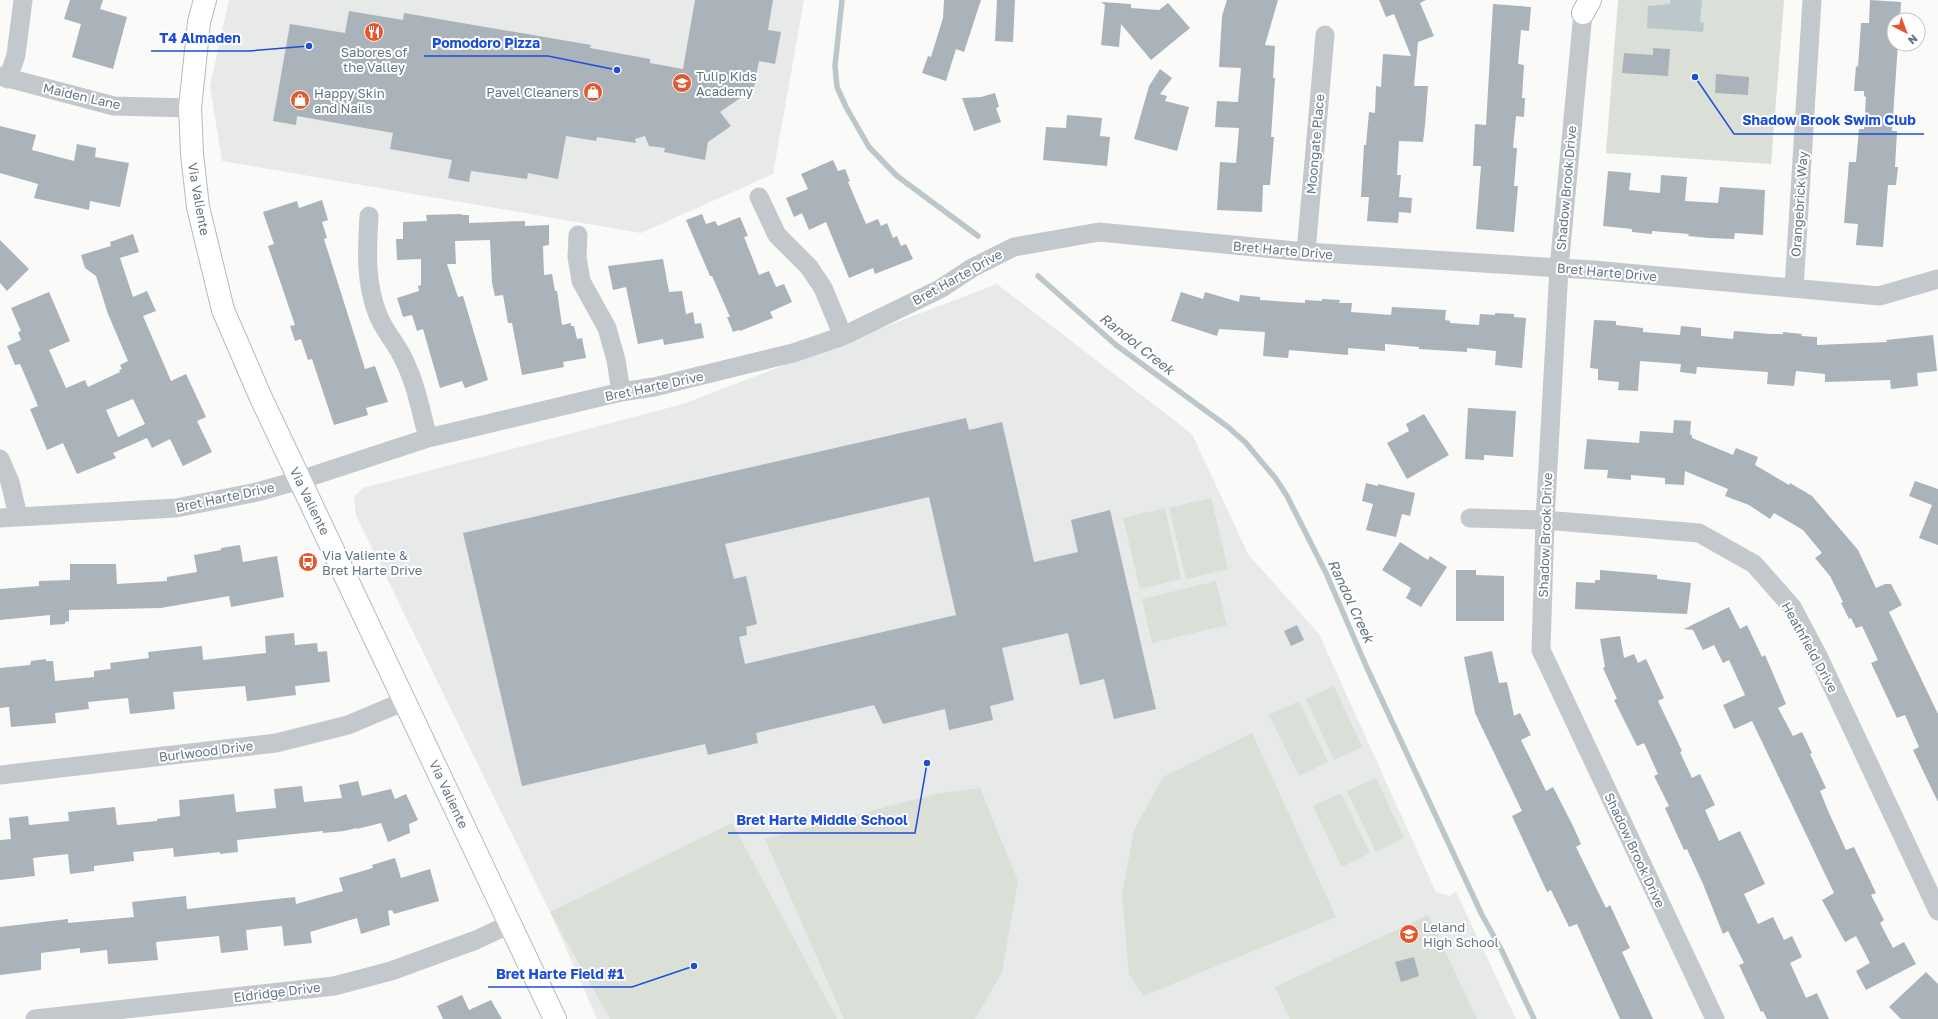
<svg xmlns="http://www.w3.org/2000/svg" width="1938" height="1019" viewBox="0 0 1938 1019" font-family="'Golos Text',sans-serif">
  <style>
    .built { fill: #e8e9e9 }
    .green { fill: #dadfd7 }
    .water { fill: #bbc7cb }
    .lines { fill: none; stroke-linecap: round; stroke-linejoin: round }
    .stream { stroke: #bbc7cb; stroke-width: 5.5 }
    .building { fill: #aab3b9; fill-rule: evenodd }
    .secondary-casing { stroke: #b3babf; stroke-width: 24 }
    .primary-casing { stroke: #b5babe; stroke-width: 24 }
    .street { stroke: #c3c8cc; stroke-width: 19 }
    .secondary { stroke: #fff; stroke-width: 22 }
    .primary { stroke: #fff; stroke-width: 22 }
    .labels { text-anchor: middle; stroke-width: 4; stroke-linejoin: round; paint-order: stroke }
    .poi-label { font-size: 13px; fill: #657683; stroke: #fff; text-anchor: start }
    .street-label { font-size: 13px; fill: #657683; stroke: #fff }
    .water-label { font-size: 14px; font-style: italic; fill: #60757c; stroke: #fff }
    .leader { fill: none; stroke: #1d4ed8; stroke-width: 1.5 }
    .callout-dot { fill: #1d4ed8; stroke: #fff; stroke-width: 1.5 }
    .callout-label { font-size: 14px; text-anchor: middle; font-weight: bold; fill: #1d4ed8; stroke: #fff; stroke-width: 4; stroke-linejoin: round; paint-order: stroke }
  </style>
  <rect width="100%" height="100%" fill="#fafaf8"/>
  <path class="built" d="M229,0H804L773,174L641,233L222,161L210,86Z
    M997,284L1192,434L1248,554L1319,634L1436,892L1449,896L1456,892L1516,1019H597L550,912L356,515L354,497L363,488L683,404Z"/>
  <path class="green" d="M1618,0H1784L1771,164L1606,153Z
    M1211,498L1228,569L1186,579L1169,508Z
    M1165,508L1181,579L1140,589L1123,518Z
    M1216,581L1227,625L1152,643L1142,599Z
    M1334,686L1362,747L1334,760L1306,699Z
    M1299,701L1328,762L1299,776L1269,715Z
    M1252,733L1336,917L1143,996L1129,974L1122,895L1134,830L1163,777Z
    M1376,778L1404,838L1376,852L1347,791Z
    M980,788L1018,881L1002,972L975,1019H844L765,839L935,794Z
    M1341,793L1370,853L1342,867L1313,806Z
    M732,823L837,1019H610L550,912Z
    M1428,915L1477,1019H1290L1275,987Z"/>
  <path class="water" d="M1670,0H1702L1700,22L1704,23L1703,32L1647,28L1648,6L1670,4Z"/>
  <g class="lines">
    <path class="stream" d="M842,0L835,66L837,87L846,107L869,147L897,176L978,236
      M1038,276L1116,345L1228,427L1245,442L1276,479L1287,496L1326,573L1367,668L1482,915L1502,951L1534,1019"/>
  </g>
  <path class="building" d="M70,0H103L100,9L127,17L113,69L72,57L81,24L64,19Z
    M695,0H773L768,30L781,32L775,64L759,61L754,88H750L749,92L720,112L731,126L708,142L705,160L664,152L665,148L649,146L645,136L635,139L636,143L597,137L596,141L566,136L558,179L528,173L527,179L471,171L469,182L448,178L452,160L390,149L393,133L297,116L296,125L273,121L290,24L345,33L349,11L403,20L404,13L591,45L590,48L650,59V63L683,69Z
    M944,0H981L964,52L956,49L946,81L922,73L928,56L931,57L943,18Z
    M997,0H1015L1013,42L995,41Z
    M1227,0H1278L1265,45L1275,46L1273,78H1275L1271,137H1274L1270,185H1263L1262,212L1217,210L1220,162L1236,163L1239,128L1215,127L1217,101L1238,102L1241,68L1219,67L1222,16Z
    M1379,0H1426L1420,3L1434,36L1418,42L1414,86H1428L1425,125L1423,142L1399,141L1397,175H1401L1399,197L1412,198L1411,213L1399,212L1398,223L1367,221L1369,197H1361L1364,145H1366L1369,112L1375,113L1376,86L1381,87L1383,54L1411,56L1394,14L1386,17Z
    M1870,0L1901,2L1900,20H1894V44H1898L1892,131H1897L1895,167H1898L1896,185H1888L1883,247L1856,245L1858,224L1844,223L1849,162H1856L1859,129H1864L1866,97L1864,96V91H1854L1856,66L1858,67L1861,23H1869Z
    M1101,2L1131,4V8L1159,10L1168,3L1190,28L1151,60L1121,24L1119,47L1101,45L1105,5Z
    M1493,4L1531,7L1529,31L1521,30L1518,64L1524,65L1522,98H1525L1524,117L1516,116L1513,148H1517L1514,186H1518L1514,232L1476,229L1481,166H1473L1475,124L1486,125Z
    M1653,48L1670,49L1668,76L1622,73L1624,53L1653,55Z
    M1160,69L1172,78L1160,94L1167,96L1165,101L1189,107L1177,151L1134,139L1149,86Z
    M1716,74L1749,77L1748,95L1715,93Z
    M995,93L999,107L996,108L1001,122L974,131L962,98L981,97Z
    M1067,115L1102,118L1100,136L1110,137L1107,166L1043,160L1046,127L1066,128Z
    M0,126L36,135L32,150L74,161L77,144L96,148L95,157L129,163L120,207L90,201L89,210L34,198L38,184L0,173Z
    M833,160L838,171L845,169L850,181L848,182L866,224L878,219L881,226L887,223L893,238L897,236L901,246L906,244L913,259L875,274L873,268L849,278L826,222L809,230L802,213L794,217L786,198L808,189L801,174Z
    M1608,171L1631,173L1629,190L1660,193L1661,175L1687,177L1685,201L1718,203L1720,187L1765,190L1763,235L1735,233L1734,239L1709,238L1688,236L1689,234L1652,231V234L1632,232V229L1603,226Z
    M322,200L328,220L322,222L327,238L324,239L365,369L375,366L388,402L366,408L368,415L334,425L312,359L308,360L301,339L295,341L290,326L295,325L268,246L274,244L263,212L297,201L299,208Z
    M461,214L462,215H469V223L525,221V226L549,225V245L543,246L544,275L552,274L555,291H557L562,325L571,323V326H574L577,339L582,338L586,358L563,362L564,367L522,375L512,323H508L503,295L495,296L492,283L490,240L455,241L456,264H447L458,297L463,296L488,380L465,388L462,381L440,388L423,329L417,331L412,315L403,317L397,298L419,291L418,286L421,285V259L397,260L396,239H403V222L427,221L426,215Z
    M702,214L706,224L715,221L718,226L740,217L748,236L744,237L759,275L769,271L776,287L784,284L792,302L770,312L773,318L740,331L739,330L733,332L727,317H730L712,276H710L686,220Z
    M133,234L139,252L120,258L133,297L147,291L156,311L143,316L171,381L186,374L206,417L197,421L212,452L183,466L170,439L152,448L147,438L113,453L116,458L77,474L63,443L47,450L30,409L38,406L20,364L15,365L7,346L21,340L18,332L21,331L11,308L49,292L70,341L49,350L66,388L85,380L88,387L120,372L119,370L122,369L120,365L128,361L108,314L96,276L85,268L81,255L111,246L110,242ZM133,399L145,424L118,437L106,410Z
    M0,240L29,269L7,291L0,283Z
    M663,259L669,292L682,291L686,314L693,312L695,324L701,323L704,338L664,345L663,339L638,344L626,287L613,290L608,266Z
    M1181,292L1203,299L1205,292L1239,302L1240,295L1260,297V300L1305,303V300L1322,301V299L1340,300L1339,303H1352L1351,312L1391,315L1392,307L1446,310L1445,320L1450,321V323L1479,325L1480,314L1495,315V313L1514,314V317L1526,318L1522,368L1495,365L1496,351L1467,348V352L1419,349V347L1385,344V351L1348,348V355L1289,350L1288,358L1263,356L1265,332L1219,329L1217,336L1171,321Z
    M1594,320L1616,321V325L1643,328V332L1680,335L1681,326L1701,328V336L1733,339L1734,331L1771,334H1783V332L1802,334L1801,336L1817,337V345L1887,342L1886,340L1933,335L1937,371L1917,373L1918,386L1891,389L1890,380L1825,382V374L1796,371L1794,386L1767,384L1768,372L1697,367L1696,374L1680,372L1681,364L1640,361L1638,391L1618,390L1619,382L1598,380V369L1590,368Z
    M1468,408L1516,411L1513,457L1484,455V460L1465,459Z
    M1424,414L1449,455L1407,479L1387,443L1409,431L1406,424Z
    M966,418L969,430L1002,422L1034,562L1078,552L1071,520L1110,510L1156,709L1114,719L1104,679L1080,685L1068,633L1002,648L1014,700L990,706L993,720L949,730L945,709L883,724L874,705L756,733L758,743L708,755L705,744L522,786L463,533ZM929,497L956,615L745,664L739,637L747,635L746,627L757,624L746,576L734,579L725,544Z
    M1674,420L1691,421L1690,435H1692V438L1733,455L1736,448L1758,457L1755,465L1789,485L1790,483L1812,496L1858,550L1876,588L1885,584H1891L1902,605L1889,612L1938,714V802L1913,750L1919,747L1905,715L1897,718L1871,663L1878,660L1862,626L1856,628L1851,618L1849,619L1841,603L1843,602L1830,576L1815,558L1822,553L1803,530L1774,513L1770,519L1749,505L1725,496L1728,489L1685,471L1684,485L1665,484V478L1631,475V480L1607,478L1608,470L1584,469L1587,439L1639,443L1640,431L1673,433Z
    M1915,481L1938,489V545L1919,538L1932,505L1909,496Z
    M1366,483L1378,486V484L1415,493L1410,516L1402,514L1396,537L1366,530L1373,504L1362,501Z
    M1400,542L1428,560L1430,556L1447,567L1421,607L1406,598L1411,588L1382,570Z
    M240,545L243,562L277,556L284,597L231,607L229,596L161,608L69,610V621L65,622V624L50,625V615L0,620V589L39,586V581L70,580V564H116L117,584L167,581V577L197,572L194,555L221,550V548Z
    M1456,570H1476V575L1504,576V621H1456Z
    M1600,570L1657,575V579L1691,583L1687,614L1575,609L1576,582L1595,583V580H1600Z
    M1729,607L1740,629L1747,625L1762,657L1765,655L1786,704L1778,708L1793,736L1802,732L1812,753L1810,754L1826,788L1820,791L1829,813L1846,850L1854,847L1876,893L1871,895L1884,920L1880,923L1893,948L1904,942L1916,964L1866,990L1856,971L1870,963L1856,936L1845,942L1822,900L1834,893L1752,721L1734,729L1723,705L1745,695L1729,660L1723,663L1714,645L1703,650L1693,630L1684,629Z
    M1297,625L1304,640L1291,646L1284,631Z
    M294,633L295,645L317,643L318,652L327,651L330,682L295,686L296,695L247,701L245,686L173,692L175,709L130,714L128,698L88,702L89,709L55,713L56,723L11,727L9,707L0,708V668L30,665L31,661L46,659V661H53L55,681L94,677V671L111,669L110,663L149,658L148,652L202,646L203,660L266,653L265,636Z
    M1620,636L1624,658L1634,654L1638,663L1646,659L1664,698L1658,701L1682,751L1680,752L1692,778L1700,774L1715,805L1705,810L1719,841L1740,831L1754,860L1765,884L1744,894L1758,924L1773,917L1784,940L1792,936L1802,957L1790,963L1806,998L1817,993L1829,1019H1767L1763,1011L1761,1012L1739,965L1744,963L1728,931L1723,934L1703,884L1687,849L1684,850L1665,808L1669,806L1654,776L1658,774L1644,743L1637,746L1614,700L1617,699L1603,668L1605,667L1600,639Z
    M1492,651L1499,683L1507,682L1514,716L1520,713L1531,735L1521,740L1546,791L1553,787L1573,826L1581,844L1576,847L1606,908L1610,905L1630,948L1622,952L1653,1019H1620L1577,924L1569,927L1551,890L1547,892L1512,816L1522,811L1475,713L1464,657Z
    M358,781L362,796L391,789L395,799L406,794L418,820L409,824L410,833L388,842L381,823L357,829V828L344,831L323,833V831L237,840L238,852L220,854V852L174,857L173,848L133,852L134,861L94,866V871L70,874L68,854L33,858L35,876L0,880V840L11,839L9,818L28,816L29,825L69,821L68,812L115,807L117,825L157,821V819L180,816L179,800L234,794L236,812L276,808L274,789L302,786L304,802L342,798L339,785Z
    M395,858L401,878L430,869L439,901L394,914L392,910L388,911L390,925L380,928L361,934L357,918L310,932L312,943L284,946L282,926L246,930L248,950L221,953L219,936L156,942L158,960L108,964L107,950L80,953V948L41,953V970L0,975V927L68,919V923L134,917L132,902L186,896L187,909L295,897L296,904L343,891L339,878L373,868L372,865Z
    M1414,957L1419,976L1401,982L1395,962Z
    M1926,972L1938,984V1019H1901L1889,1007Z
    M462,995L469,1010L491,1000L502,1019H443L437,1006Z"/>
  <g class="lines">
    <defs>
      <path id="secondary" d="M205,0L199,22L190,108L192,154L198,207L223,310L261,398L555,1019"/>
      <path id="primary" d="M1583,13L1590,0"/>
    </defs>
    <use href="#secondary" class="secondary-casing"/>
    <use href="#primary" class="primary-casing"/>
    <path class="street" d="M1583,13L1559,268L1545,520L1541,650L1715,1019
      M0,76L114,106L190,108
      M8,79L16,55L23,0
      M759,197L777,235L809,267L823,288L843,336
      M369,216C367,250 365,283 378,315C384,331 397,344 404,360C416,384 421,412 428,438
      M578,235L577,257L581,281L607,328L616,360L621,392
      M1306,252L1325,35
      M1794,288L1812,0
      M0,459L10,482L18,516
      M0,518L176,508L257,492L300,480L428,438L621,392L654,387L793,353L843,336L940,289L972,268L1014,247L1099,232L1306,252L1593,270L1879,296L1938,279
      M1470,518L1545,520L1699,533L1754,564L1792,607L1819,658L1938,911
      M0,775L276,743L348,725L405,701
      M35,1019L334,986L391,971L476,940L510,924"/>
    <use href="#secondary" class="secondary"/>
    <use href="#primary" class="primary"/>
  </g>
  <defs>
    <symbol id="restaurant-disc" viewBox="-11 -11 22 22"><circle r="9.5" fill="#e4572e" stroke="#fff"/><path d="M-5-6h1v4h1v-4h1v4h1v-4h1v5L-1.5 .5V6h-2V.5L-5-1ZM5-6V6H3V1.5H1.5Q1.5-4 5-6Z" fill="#fff"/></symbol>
    <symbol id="school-disc" viewBox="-11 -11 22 22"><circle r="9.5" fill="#e4572e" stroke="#fff"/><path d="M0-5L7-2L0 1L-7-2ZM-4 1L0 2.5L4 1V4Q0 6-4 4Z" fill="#fff"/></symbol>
    <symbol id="shop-disc" viewBox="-11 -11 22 22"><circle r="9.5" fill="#e4572e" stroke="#fff"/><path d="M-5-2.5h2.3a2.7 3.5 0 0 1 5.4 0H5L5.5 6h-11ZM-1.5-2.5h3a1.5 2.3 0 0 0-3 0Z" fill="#fff"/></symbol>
    <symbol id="bus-disc" viewBox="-11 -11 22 22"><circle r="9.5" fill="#e4572e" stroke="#fff"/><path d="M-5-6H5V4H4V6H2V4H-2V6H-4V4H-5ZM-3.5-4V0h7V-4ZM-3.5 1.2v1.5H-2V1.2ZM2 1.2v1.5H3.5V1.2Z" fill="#fff"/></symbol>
  </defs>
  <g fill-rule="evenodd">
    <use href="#restaurant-disc" x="363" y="21" width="22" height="22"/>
    <use href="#school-disc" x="671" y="72" width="22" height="22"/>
    <use href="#shop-disc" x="582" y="81" width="22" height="22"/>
    <use href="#shop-disc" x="289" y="89" width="22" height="22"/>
    <use href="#bus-disc" x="297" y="551" width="22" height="22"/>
    <use href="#school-disc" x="1398" y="923" width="22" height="22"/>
  </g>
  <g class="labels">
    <g class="poi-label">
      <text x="374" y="57" text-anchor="middle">Sabores of<tspan x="374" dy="15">the Valley</tspan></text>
      <text x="696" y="81">Tulip Kids<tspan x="696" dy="15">Academy</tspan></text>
      <text x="579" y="97" text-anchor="end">Pavel Cleaners</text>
      <text x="314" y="98">Happy Skin<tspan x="314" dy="15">and Nails</tspan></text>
      <text x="322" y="560">Via Valiente &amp;<tspan x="322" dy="15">Bret Harte Drive</tspan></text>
      <text x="1423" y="932">Leland<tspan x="1423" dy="15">High School</tspan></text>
    </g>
    <g class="street-label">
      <text transform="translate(82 96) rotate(13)" y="5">Maiden Lane</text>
      <text transform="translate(1315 144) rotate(-85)" y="5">Moongate Place</text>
      <text transform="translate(1566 188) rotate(-85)" y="5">Shadow Brook Drive</text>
      <text transform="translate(199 199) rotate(80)" y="5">Via Valiente</text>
      <text transform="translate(1799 204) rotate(-86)" y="5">Orangebrick Way</text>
      <text transform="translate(1283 250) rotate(5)" y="5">Bret Harte Drive</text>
      <text transform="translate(1607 272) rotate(5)" y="5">Bret Harte Drive</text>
      <text transform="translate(957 277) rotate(-29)" y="5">Bret Harte Drive</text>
      <text transform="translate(654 386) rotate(-12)" y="5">Bret Harte Drive</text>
      <text transform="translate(225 497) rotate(-12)" y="5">Bret Harte Drive</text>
      <text transform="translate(310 501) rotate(64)" y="5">Via Valiente</text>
      <text transform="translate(1545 535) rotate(-88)" y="5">Shadow Brook Drive</text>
      <text transform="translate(1810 647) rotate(61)" y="5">Heathfield Drive</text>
      <text transform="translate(206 751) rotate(-7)" y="5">Burlwood Drive</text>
      <text transform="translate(449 794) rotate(65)" y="5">Via Valiente</text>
      <text transform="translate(1635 850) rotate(65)" y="5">Shadow Brook Drive</text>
      <text transform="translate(277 992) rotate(-7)" y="5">Eldridge Drive</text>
    </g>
    <g class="water-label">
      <text transform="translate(1137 344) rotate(38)" y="5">Randol Creek</text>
      <text transform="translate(1351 601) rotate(65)" y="5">Randol Creek</text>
    </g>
  </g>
  <path class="leader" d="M309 46L249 51H151M617 70L548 56H424M1695 77L1734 134H1924M927 763L915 833H728M694 966L632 987H488"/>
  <g class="callout-dot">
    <circle cx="309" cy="46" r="4"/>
    <circle cx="617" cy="70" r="4"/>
    <circle cx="1695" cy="77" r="4"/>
    <circle cx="927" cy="763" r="4"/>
    <circle cx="694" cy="966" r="4"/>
  </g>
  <g class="callout-label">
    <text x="200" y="43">T4 Almaden</text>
    <text x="486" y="48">Pomodoro Pizza</text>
    <text x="1829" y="125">Shadow Brook Swim Club</text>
    <text x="822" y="825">Bret Harte Middle School</text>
    <text x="560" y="979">Bret Harte Field #1</text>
  </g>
  <g transform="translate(1906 32) rotate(138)"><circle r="19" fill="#ffffff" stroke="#c1c8cd"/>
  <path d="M0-3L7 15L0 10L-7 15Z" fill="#e4572e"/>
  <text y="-6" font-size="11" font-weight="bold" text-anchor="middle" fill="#657683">N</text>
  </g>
</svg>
